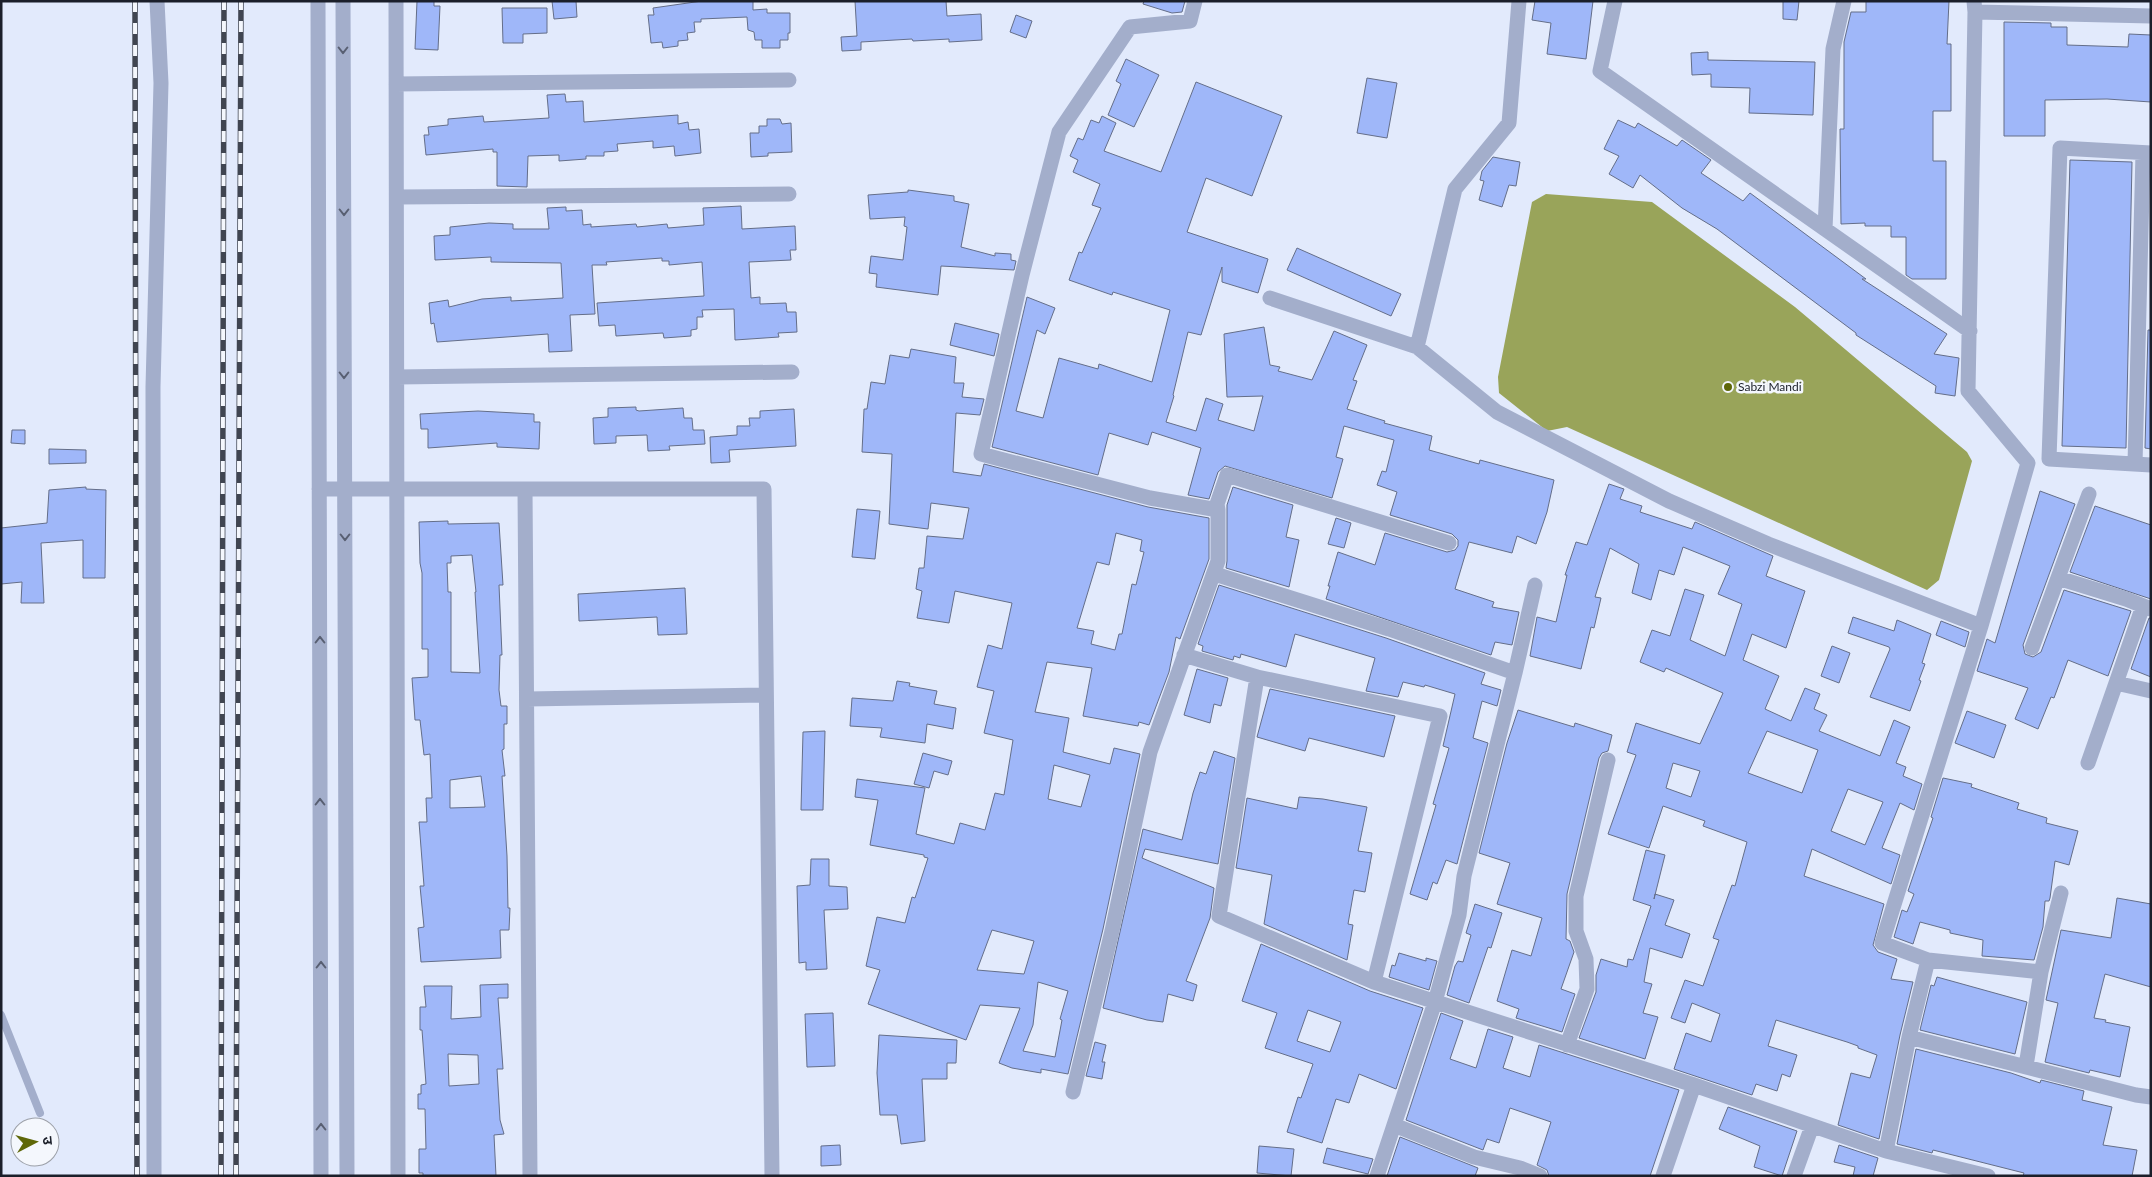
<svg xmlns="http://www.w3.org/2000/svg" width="2152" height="1177" viewBox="0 0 2152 1177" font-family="Lato,'Noto Sans Devanagari',sans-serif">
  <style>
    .water { fill: #99a45a }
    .building { fill: #9fb7f9; stroke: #646e89; fill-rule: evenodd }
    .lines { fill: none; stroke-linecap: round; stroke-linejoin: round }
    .lane { stroke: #a3aecb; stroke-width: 8 }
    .street { stroke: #a3aecb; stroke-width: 15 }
    .rail-casing { stroke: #404551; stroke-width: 5.5 }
    .rail { stroke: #f4f7fd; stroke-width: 4; stroke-dasharray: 11; stroke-linecap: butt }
    .oneway { stroke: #585f72 }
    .poi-dot { fill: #5e6709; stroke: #f4f7fd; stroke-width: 2 }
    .labels { text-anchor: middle; stroke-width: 5; stroke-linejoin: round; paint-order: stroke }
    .poi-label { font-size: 12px; fill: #1b1f2a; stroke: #f4f7fd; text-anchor: start }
  </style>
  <rect width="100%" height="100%" fill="#e2eafc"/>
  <path class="water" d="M1546,194L1652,202L1795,307L1967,452L1972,461L1939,580L1927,590L1567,427L1547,431L1499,393L1498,377L1532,202Z"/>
  <path class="building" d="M417,1H434V6H440L438,50L415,49Z
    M552,1H576L577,17L554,19Z
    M702,1H753V10L767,9V13H790V33H788V40H780V48H762V40H755L754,32L748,30L747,17L701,19V22H694L695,32L687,33L688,40L678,41V46L663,48L662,42L651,43L648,15H654L653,8Z
    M855,1H946L947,16L981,14L982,40L949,42V39L913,41L912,39L861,42V50L842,51L841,37L857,36Z
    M1144,1H1185L1182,12L1172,13L1143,4Z
    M1535,1H1593L1586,59L1547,54L1551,23L1532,20Z
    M1783,1H1799L1797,20L1783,19Z
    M1866,1H1949L1947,44H1951V111H1933V161H1946V279H1912L1906,275V237H1891V226H1865V223L1841,224L1840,129H1844V42L1851,12H1866Z
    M502,8H547V33L523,34V43H503Z
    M1016,15L1032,21L1026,38L1010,32Z
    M2004,22L2051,23V27H2067V45L2128,47L2129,34L2151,35V102L2107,99L2045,100V136H2004Z
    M1708,52V60L1815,62L1813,115L1749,113L1750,88L1711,87V74L1692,75L1691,53Z
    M1126,59L1159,75L1134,127L1108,115L1121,84L1116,81Z
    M1367,78L1397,83L1387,138L1357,133Z
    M1196,82L1282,116L1252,196L1206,178L1187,232L1268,259L1258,293L1222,282V267L1201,335L1188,332L1173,395L1174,396L1166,422L1196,431L1206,398L1223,404L1218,420L1254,431L1263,396L1227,397L1224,334L1264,327L1270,365L1280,367L1278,371L1312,380L1334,331L1367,345L1353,380L1357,381L1347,409L1385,421L1384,423L1432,436L1429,450L1479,464L1480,460L1554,480L1547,512L1536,544L1517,536L1512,553L1469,542L1455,589L1494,602L1492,607L1519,612L1512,645L1495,642L1491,655L1326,599L1330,586H1328L1338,552L1375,565L1385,533L1447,552L1455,550L1458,546V540L1452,534L1390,515L1397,492L1377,485L1382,471L1386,472L1394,440L1344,426L1336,457L1343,459L1332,498L1225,466L1218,472L1209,499L1188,495L1201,448L1152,432L1148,445L1109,433L1098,475L992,447L1027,297L1055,308L1045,334L1037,330L1016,411L1043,418L1059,358L1098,369L1099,364L1152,382L1170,310L1113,292L1112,295L1069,280L1079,252L1082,253L1101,208L1092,205L1100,184L1073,172L1078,160L1070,156L1078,138L1083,140L1091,120L1099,123L1102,116L1116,123L1104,151L1161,172Z
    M565,94L566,102L583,101L584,122L678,115V124L688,122L689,130L699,129L701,153L675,156L674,146L653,148V141L617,144L618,151L604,152V156H586V159L559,161V155L528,156L527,187L497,186V152H493V149L426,155L424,135H429L428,127L448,125V119L483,116L484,122L549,118L547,95Z
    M767,119H780L782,124L791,123L792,152L768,153V156L751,157L750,133H759V126H767Z
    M1618,120L1635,128L1638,123L1677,146L1682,140L1711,160L1701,173L1743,201L1750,193L1866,279H1862L1947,334L1934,354L1959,358L1955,396L1935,393L1936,386L1856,335V333L1717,229L1682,208L1640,175L1633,188L1609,174L1619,156L1604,149Z
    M1493,157L1520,162L1516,186L1509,185L1502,207L1479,200L1484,181L1480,180L1482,171Z
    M2070,160L2132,162L2126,448L2062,446Z
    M908,190L954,196V201L969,204L961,247L995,256V253L1011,254V260L1016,261L1014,270L941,266L938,295L876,287L877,274L869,273L871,256L903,260L907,227L904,226L905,217L870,219L868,195L908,192Z
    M741,206L742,229L795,226L796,250H790L791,260L749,262L751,298L760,297V304L786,303L787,312H796L797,332L778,333L779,337L735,340L734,309L702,310L703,317H697V329L691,330V336L664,338L663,333L616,336L615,325L599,326L597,303L704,296L702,262L669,265V261H662V258L606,262L607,265H592L595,314L570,315L572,351L549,352L548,334L437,342L434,323L431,324L429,303L448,300L449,307L482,299L511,297V301L563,298L561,263L491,262V257L435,260L434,236L450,235V227L489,223L513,224V229H549L547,208L566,207V211L582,210L583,225L591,224V227L636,224L637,227L667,224L668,228L704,225L703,208Z
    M1297,248L1401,294L1391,316L1287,270Z
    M955,323L999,334L994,356L950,345Z
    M2148,330H2151V449L2145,448Z
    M911,349L956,357L954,383H964L962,397L984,399L980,415L956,413L953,472L981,476L984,464L1148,507L1209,518V559L1180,639L1176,637L1169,672L1149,725L1139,722L1138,726L1083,716L1092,668L1047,662L1035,712L1069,718L1063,752L1110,764L1114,748L1140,754L1103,929L1068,1074L1041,1069V1073L1012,1068L999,1063L1020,1008L980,1005L966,1040L868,1004L880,970L866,966L877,917L905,923L912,897L915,898L928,858L924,857V855L870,845L878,800L855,797L857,779L925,788L916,834L954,844L960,823L985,830L995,793L1004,795L1013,740L984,733L994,691L977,687L988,645L1002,649L1012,603L955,591L949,623L917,618L922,591L916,589L919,568H924L927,536L963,539L969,508L931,503L928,529L889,524L892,454L862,452L864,409H867L871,382L885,384L890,355L909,358ZM1116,533L1142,540L1140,551L1144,552L1136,585L1132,584L1122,634H1119L1115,650L1091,644L1094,631L1077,628L1097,562L1109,565ZM1054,765L1090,775L1081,807L1048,799ZM992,930L1034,941L1024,974L977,970ZM1038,982L1068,991L1060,1019L1062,1020L1055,1057L1023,1051L1033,1025Z
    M636,407V410L639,411L683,408L684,418H692L693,430H704L705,444L669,446L670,450L648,451L647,435L616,436V443L594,444L593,418L608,417V408Z
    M794,409L796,446L729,450L730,462L711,463L710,437L737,435V426H750L749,418H760V411Z
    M478,411L534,414V422H540L539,449L497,447V443L428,448V429H421L420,414Z
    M12,430H25V444L11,443Z
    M49,449L86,450V463L49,464Z
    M1609,484L1624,489L1620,499L1642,506L1640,512L1692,529L1695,522L1773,556L1766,576L1805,591L1786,648L1752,634L1743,660L1779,676L1765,709L1791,721L1805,688L1820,694L1814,709L1827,715L1819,731L1880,756L1894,720L1910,727L1896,763L1906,767L1903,776L1922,784L1914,810L1900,803L1882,848L1900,855L1891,884L1812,849L1804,876L1884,904L1873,945L1878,952L1897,959L1891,979L1913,982L1900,1035L1879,1139L1838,1125L1851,1073L1870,1078L1877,1055L1858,1048V1046L1847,1042L1776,1020L1768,1046L1797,1055L1790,1077L1782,1074L1777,1091L1756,1084L1752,1095L1674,1069L1686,1033L1711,1042L1720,1014L1692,1003L1685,1023L1671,1018L1685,980L1703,986L1719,940L1713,938L1732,885L1735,886L1747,842L1703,826L1705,821L1663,806L1649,848L1608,834L1636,755L1627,752L1636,723L1700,744L1723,693L1666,668L1664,672L1640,662L1652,630L1670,636L1685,589L1704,595L1690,640L1725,656L1742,604L1718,594L1730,566L1683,547L1674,575L1659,570L1651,600L1632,593L1639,564L1610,548L1595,597L1601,598L1594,628L1591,627L1581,669L1530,656L1537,617L1556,622L1567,575H1565L1576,542L1587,545ZM1767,731L1818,750L1802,793L1748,773ZM1673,763L1700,771L1691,797L1666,788ZM1848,789L1883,802L1865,845L1831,831Z
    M86,487V489L106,490L105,578H83V540L41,543L44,603H21L22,582L1,584V528L47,523L49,490Z
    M1233,487L1293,505L1286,537L1299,540L1289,587L1226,568L1227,561V505Z
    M2040,491L2075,504L2023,645L2025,654L2033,657L2041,652L2064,590L2131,611L2108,676L2068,660L2054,698L2051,697L2038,729L2015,719L2028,688L1977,671L1987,639L1995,643Z
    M2095,506L2151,525V599L2070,572Z
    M857,509L880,511L875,559L852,557Z
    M1336,518L1351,523L1344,548L1328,544Z
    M448,521V524L499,523L503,585H499L502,655H500L499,690L501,706H507V724H504V749L502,750L505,776H502L507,856L508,908H510L509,930H500L501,958L421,962L418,928L424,927L420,886H424L419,822H427L426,798H432L430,754L424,755L420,720H415L412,678L428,677V649H422V573L420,563L419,522ZM472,555L476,592H475L480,673L451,672V592H448L447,563H451V556ZM481,776L485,807L450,808V780Z
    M1219,585L1386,638L1485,673L1481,684L1501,690L1497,706L1482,701L1473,738L1488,743L1457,864L1446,860L1437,884L1433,882L1427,900L1410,894L1436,805L1433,804L1449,748L1443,746L1455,694L1425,685L1424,687L1403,682L1398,697L1366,691L1375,658L1295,634L1286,667L1241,654L1240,658L1234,656L1233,660L1202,651L1203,646L1198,644Z
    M685,588L687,634L658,635L657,617L579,621L578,594Z
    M1853,617L1894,631L1897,620L1931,634L1922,663L1925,664L1919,680L1921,681L1910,711L1870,697L1890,649L1889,647L1848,633Z
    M2149,618H2151V677L2131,669Z
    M1941,621L1969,632L1965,647L1936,635Z
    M1832,646L1850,653L1839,683L1821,676Z
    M1197,669L1228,678L1221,706L1214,704L1210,723L1184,715Z
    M897,681L910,683L909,686L937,691L934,704L956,708L953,729L927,724L925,743L880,737L882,728L850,726L852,698L893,701Z
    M1270,689L1395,716L1384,757L1309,738L1305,751L1257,737Z
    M1518,710L1574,727L1575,723L1612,735L1608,751L1602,753L1599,758L1567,894L1566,939L1570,941L1574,952L1561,989L1575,994L1562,1032L1516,1018L1519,1009L1497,1001L1512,950L1531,956L1542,918L1497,904L1510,863L1479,853L1507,743Z
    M1967,711L2006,725L1994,758L1955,743Z
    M825,731L823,810H801L803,732Z
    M1214,751L1235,758L1218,864L1145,849L1142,858L1214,888L1210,918L1186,981L1197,985L1193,1001L1168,994L1163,1022L1147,1020L1103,1008L1143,829L1182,840L1193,793L1200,772L1206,774Z
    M923,753L952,761L948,775L934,771L929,788L914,784Z
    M1943,778L1972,784L1971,787L2019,803L2017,809L2047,818L2046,823L2078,831L2069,865L2055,861L2050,898L2049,901H2045L2043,927L2034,960L1982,956L1983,940L1950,933V930L1920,922L1913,944L1894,937L1902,910L1907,912L1914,894L1908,891L1933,818L1931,817Z
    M1299,797L1323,799L1367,807L1358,851L1372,853L1365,892L1354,890L1348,924L1353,925L1347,960L1264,924L1272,875L1236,868L1247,798L1297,809Z
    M1646,850L1665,855L1654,899L1655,894L1674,900L1665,925L1690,934L1682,958L1650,948L1644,982L1652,984L1643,1013L1658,1017L1645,1059L1579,1038L1596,992V975L1601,959L1627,967L1628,959L1633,960L1651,906L1633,900Z
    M811,859H829V886L847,887L848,909L824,910L827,969L806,970V962L799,963L797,886L810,885Z
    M2117,898L2151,904V987L2105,974L2094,1018L2106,1020L2105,1022L2130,1027L2120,1077L2090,1070L2089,1073L2045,1062L2058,1003L2046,1000L2061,930L2111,938Z
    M1475,904L1502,913L1491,948L1488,947L1469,1003L1447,995L1455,966L1458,961L1463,962L1471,935L1466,933Z
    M1261,944L1370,991L1423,1008L1396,1089L1359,1074L1349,1103L1336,1099L1322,1143L1287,1132L1298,1097L1301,1098L1313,1064L1265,1048L1277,1013L1242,1001ZM1308,1010L1341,1022L1330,1052L1297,1041Z
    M1399,953L1426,961V958L1437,961L1429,990L1389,977L1392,965L1395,966Z
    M1937,977L2027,1002L2015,1054L1920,1030L1931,985L1934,986Z
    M508,984V998H498L503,1069H497L500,1120L504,1134L494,1135L496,1176H423V1173H419V1149H426L425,1109H418V1094H421V1085L426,1084L422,1030H420V1007H426L424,986H452L451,1019L481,1017L480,985ZM448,1054L478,1055L479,1084L449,1086Z
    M833,1013L835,1066L807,1067L805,1014Z
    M1441,1013L1463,1021L1450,1059L1476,1068L1488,1029L1513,1037L1503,1068L1530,1077L1539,1045L1679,1090L1650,1176H1549L1547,1170L1537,1165L1551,1122L1510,1108L1499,1143L1487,1139L1483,1150L1406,1120Z
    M879,1035L957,1040L956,1063H947V1079H922L925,1141L901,1144L897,1115H880L877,1073Z
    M1095,1042L1106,1045L1102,1062H1105L1102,1079L1086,1076Z
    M1916,1049L2011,1073L2040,1083L2041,1080L2084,1091L2082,1100L2112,1107L2103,1145L2137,1150L2132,1176H2023L2024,1173L1933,1150L1932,1153L1897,1144Z
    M1728,1107L1797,1131L1782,1176L1754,1167L1760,1146L1719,1129Z
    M1400,1137L1478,1168L1475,1176H1387Z
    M840,1145L841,1165L821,1166V1146Z
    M1839,1145L1878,1158L1873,1176H1853L1855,1167L1834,1162Z
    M1259,1146L1294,1149L1291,1176L1257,1173Z
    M1327,1148L1373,1159L1368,1174L1323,1163Z"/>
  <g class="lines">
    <path class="lane" d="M1,1015L40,1113"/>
    <path class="street" d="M318,1L321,1176
      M343,1L347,1176
      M396,1L398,1176
      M1195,1L1190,21L1130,27L1059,132L1022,275L981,454L1150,498L1218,510L1217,504L1227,475L1449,543
      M1615,1L1600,71L1970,331
      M1974,1L1975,12L1968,391L2028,463L1981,626L1882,943L1928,960L2041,972L2026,1066
      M1975,12L2151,16
      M396,84L789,80
      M2151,153L2060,148L2049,459L2151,465
      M397,197L789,194
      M1825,229L1833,49L1844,1
      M1270,298L1417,347L1497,412L1669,501L1768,544L1981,626
      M1417,347L1455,189L1509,123L1519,1
      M397,377L792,372
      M2135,464L2143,153
      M319,489H764L772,1176
      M525,489L530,1176
      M1213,576L1218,575L1389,629L1515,673
      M2058,578L2126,599L2151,609
      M2032,648L2089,494
      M1184,655L1257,677
      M2116,683L2151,691
      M527,699L766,695
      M2088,763L2143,606
      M1928,960L1909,1037L1886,1151L1988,1176
      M2041,972L2061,893
      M1374,982L1440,716L1257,677L1219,916L1374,982L1694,1085L1886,1151
      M1909,1037L2136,1095L2151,1097
      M1567,1045L1587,989L1586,959L1576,931V896L1608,760
      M1073,1092L1112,931L1150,752L1218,561V510
      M1394,1125L1474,1157L1520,1168L1540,1176
      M154,1176L153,387L161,83L157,1
      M1377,1176L1435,1002L1459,915L1464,876L1515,673L1535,585
      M1663,1176L1694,1085
      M1794,1176L1812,1126"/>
    <defs>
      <path id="rail" d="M135,1L137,1176
        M221,1176L224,1
        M236,1176L241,1"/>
    </defs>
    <use href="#rail" class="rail-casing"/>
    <use href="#rail" class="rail"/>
  </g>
  <defs><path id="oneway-chevron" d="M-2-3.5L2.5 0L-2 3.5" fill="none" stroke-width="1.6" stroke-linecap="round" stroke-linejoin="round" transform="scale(1.25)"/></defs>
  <g class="oneway">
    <use href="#oneway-chevron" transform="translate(343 50) rotate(90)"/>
    <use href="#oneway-chevron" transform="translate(344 212) rotate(90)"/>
    <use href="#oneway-chevron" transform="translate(344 375) rotate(90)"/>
    <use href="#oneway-chevron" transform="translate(345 537) rotate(90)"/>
    <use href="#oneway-chevron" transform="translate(320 640) rotate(-90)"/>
    <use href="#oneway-chevron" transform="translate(320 802) rotate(-90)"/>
    <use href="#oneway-chevron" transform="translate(321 965) rotate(-90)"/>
    <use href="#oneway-chevron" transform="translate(321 1127) rotate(-90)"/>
  </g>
  <circle class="poi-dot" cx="1728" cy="387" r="5"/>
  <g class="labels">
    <g class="poi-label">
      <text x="1738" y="391">Sabzi Mandi</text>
    </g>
  </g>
  <rect width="2152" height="1177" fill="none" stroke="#1b1f2a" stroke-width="5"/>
  <g transform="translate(35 1142) rotate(84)"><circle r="24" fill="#f4f7fd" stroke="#9da1a9"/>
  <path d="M0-4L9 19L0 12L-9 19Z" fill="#5e6709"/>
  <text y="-8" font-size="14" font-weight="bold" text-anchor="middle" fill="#1b1f2a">उ</text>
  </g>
</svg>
